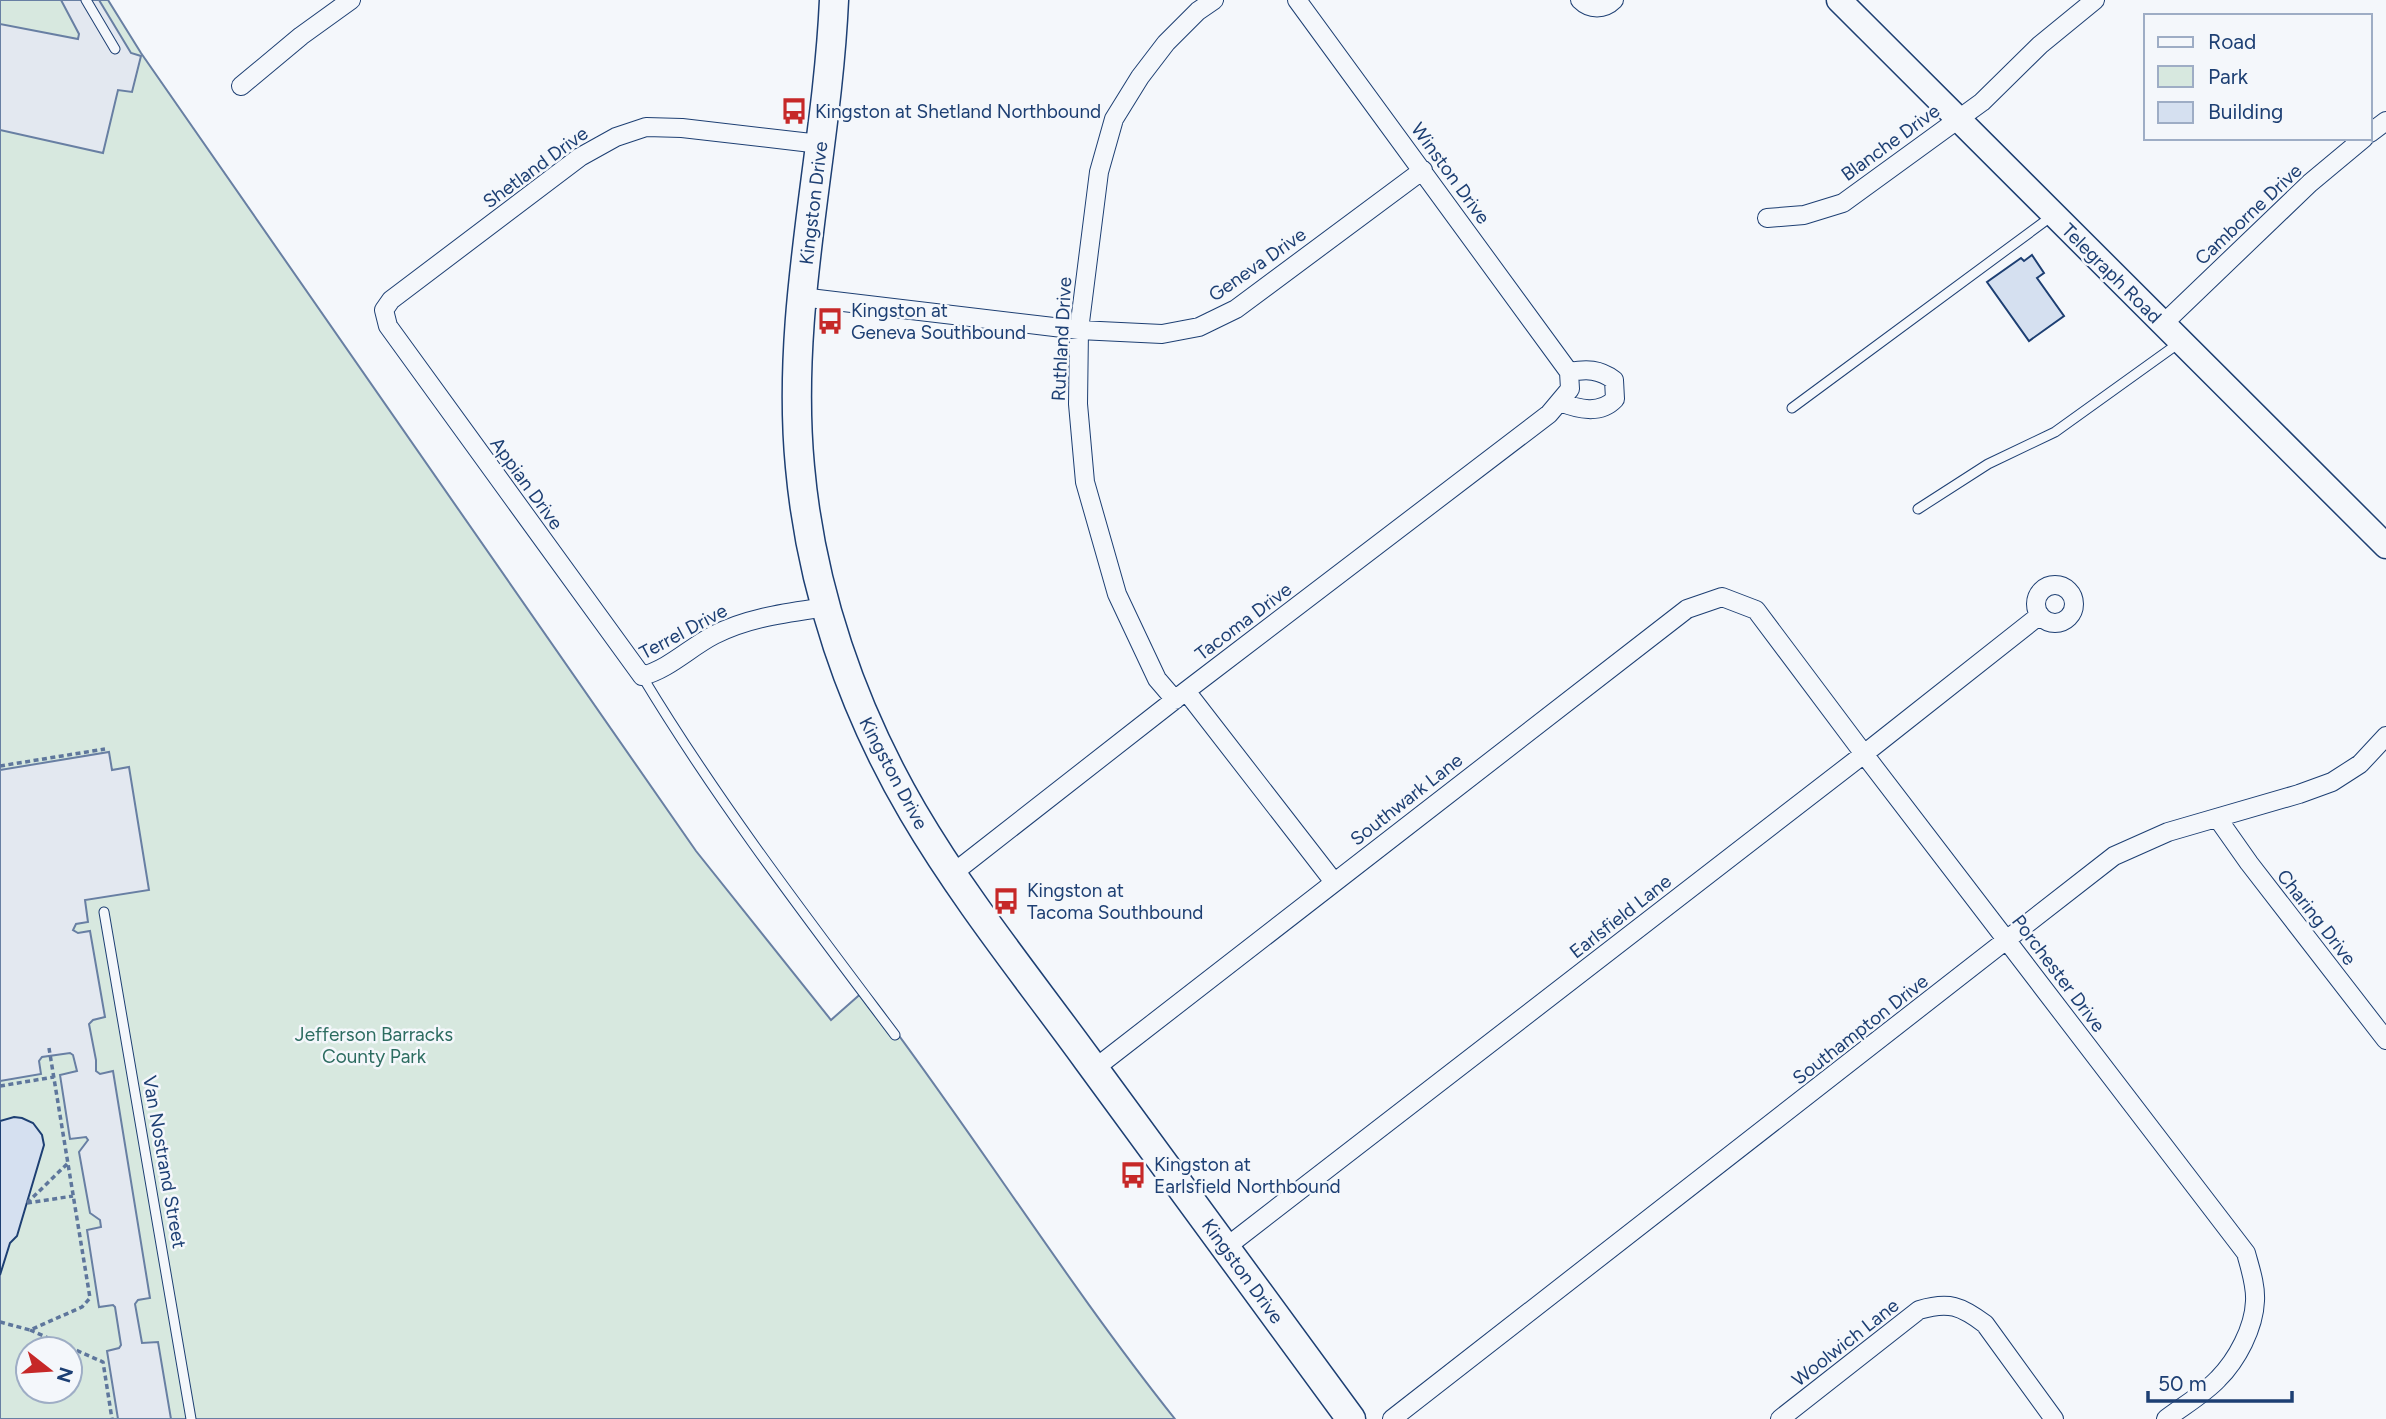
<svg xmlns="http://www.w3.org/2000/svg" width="2386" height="1419" viewBox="0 0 2386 1419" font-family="Figtree,sans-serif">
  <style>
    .green { fill: #d7e8df; stroke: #687fa3; stroke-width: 2; fill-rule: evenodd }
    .parking { fill: #e3e8f0; stroke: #687fa3; stroke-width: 2 }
    .building { fill: #d5e0f0; stroke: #1d3f73; stroke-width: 2 }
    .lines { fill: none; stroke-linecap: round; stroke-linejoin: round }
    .lane-casing { stroke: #1d3f73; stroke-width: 11 }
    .street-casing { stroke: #1d3f73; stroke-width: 20 }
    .secondary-casing { stroke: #1d3f73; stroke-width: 27 }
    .primary-casing { stroke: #1d3f73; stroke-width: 31 }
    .path { stroke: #5e769c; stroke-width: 3.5; stroke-dasharray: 5 3.5; stroke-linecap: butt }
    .lane { stroke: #f4f7fb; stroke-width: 9 }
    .street { stroke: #f4f7fb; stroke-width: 18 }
    .secondary { stroke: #f4f7fb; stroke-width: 24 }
    .primary { stroke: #f4f7fb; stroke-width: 28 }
    .labels { text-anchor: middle; stroke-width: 5; stroke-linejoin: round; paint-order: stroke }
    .poi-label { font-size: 19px; fill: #1d3f73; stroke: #f4f7fb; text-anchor: start }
    .street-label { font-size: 19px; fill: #1d3f73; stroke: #f4f7fb }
    .park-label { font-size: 19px; fill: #2c6c60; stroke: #f4f7fb }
  </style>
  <rect width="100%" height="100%" fill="#f4f7fb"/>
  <path class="green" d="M0,0H108L141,53L696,851L831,1020L865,990C972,1130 1065,1281 1175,1419H0ZM28,1349H70V1391H28Z"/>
  <path class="parking" d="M61,0H99L131,53L141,56L132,92L118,90L103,153L0,130V24L78,39L79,34Z
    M109,752L112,770L129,767L149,890L85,900L88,922L76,924L73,930L78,933L90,931L105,1017L93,1020L89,1024L96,1060V1071L100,1074L113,1071L150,1298L138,1300L135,1304L142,1343L158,1342L171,1419H118L107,1351L119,1348L121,1345L115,1307L113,1305L99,1307L87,1230L101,1227L100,1220L90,1213L79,1152L88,1140L86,1137L70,1139L60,1075L77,1071L73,1055L70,1053L42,1057L39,1061L41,1074L0,1081V770Z"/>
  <path class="building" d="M2032,255L2044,273L2037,278L2064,316L2029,341L1987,282L2021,258L2024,261Z
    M14,1117L22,1118L33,1123L42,1135L44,1145L17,1236L10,1243L0,1275V1121Z"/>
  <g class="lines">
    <defs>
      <path id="lane" d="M86,0L115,49
        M1792,408L2052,216
        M1918,509L1988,464L2055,432L2179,343
        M642,676C718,802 807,918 895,1035
        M104,912L191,1419"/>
      <path id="street" d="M1297,0L1569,372
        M1580,0C1590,10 1604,10 1614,0
        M241,86L301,36L351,0
        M2370,133L2386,121
        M820,144L682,128L646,127L616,137L580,157L391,300L384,310L388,326L642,676C669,669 689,648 714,635C749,617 787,613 826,607
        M1767,218L1804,215L1843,203L1982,102L2040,45L2095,0
        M801,297L1079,330L1162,334L1199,327L1236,309L1423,170
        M2163,324L2310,183L2364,138
        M1560,402C1578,409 1600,415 1615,399L1614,380C1599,369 1587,369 1569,372
        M2036 604a19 19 0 1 1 38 0a19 19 0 1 1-38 0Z
        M1186,691L1334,882
        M1175,700L1157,679L1117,594L1085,482L1078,404L1079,330L1099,172L1114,119L1140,77L1166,43L1198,11L1214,0
        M2218,819L2249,863L2386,1040
        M952,874L1186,691L1549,414L1570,389L1569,372
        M1094,1069L1687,609L1722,597L1756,610L1864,754L2246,1253C2250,1268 2256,1285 2255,1301C2254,1328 2237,1360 2218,1379C2204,1394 2183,1406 2166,1419
        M1225,1248L1864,754L2040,615
        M1392,1419L2114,856L2168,832L2299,794L2332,782L2360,764L2386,736
        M1780,1419L1919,1310C1949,1301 1961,1306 1985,1324L2054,1419"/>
      <path id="secondary" d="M1839,0L2386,546"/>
      <path id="primary" d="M834,0C827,156 785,310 800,467C811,589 852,708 913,812C964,899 1028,978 1087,1059C1175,1179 1263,1299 1351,1419"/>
    </defs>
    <use href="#lane" class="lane-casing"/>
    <use href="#street" class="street-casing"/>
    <use href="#secondary" class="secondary-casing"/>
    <use href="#primary" class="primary-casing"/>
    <path class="path" d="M0,766L105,749
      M0,1086L54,1077
      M27,1203L68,1163
      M27,1203L73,1196
      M0,1322L30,1330L82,1307L90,1298L49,1048
      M30,1330L103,1362L112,1419"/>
    <use href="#lane" class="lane"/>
    <use href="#street" class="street"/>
    <use href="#secondary" class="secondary"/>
    <use href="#primary" class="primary"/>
  </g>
  <defs>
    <symbol id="bus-bare" viewBox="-9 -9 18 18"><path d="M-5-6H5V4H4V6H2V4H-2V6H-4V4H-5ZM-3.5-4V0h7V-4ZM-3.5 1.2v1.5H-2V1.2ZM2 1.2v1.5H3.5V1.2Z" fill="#c62828" stroke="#f4f7fb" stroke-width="2.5" paint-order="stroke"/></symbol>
  </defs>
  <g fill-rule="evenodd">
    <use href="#bus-bare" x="775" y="92" width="38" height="38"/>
    <use href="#bus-bare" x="811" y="302" width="38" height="38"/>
    <use href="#bus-bare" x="987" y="882" width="38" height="38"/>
    <use href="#bus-bare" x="1114" y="1156" width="38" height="38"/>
  </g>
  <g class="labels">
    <g class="poi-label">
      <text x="815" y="118">Kingston at Shetland Northbound</text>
      <text x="851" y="317">Kingston at<tspan x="851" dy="22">Geneva Southbound</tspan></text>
      <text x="1027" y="897">Kingston at<tspan x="1027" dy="22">Tacoma Southbound</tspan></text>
      <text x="1154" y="1171">Kingston at<tspan x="1154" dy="22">Earlsfield Northbound</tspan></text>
    </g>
    <g class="street-label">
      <text transform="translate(1890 142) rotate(-36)" y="7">Blanche Drive</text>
      <text transform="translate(535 167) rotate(-36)" y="7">Shetland Drive</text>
      <text transform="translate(1451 173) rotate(54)" y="7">Winston Drive</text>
      <text transform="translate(813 203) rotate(-83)" y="7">Kingston Drive</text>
      <text transform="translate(2248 214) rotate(-43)" y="7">Camborne Drive</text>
      <text transform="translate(1257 264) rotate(-35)" y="7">Geneva Drive</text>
      <text transform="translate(2112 273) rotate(45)" y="7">Telegraph Road</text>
      <text transform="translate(1061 339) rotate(-87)" y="7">Ruthland Drive</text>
      <text transform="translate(527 483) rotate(54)" y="7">Appian Drive</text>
      <text transform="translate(1243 621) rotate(-37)" y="7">Tacoma Drive</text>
      <text transform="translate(683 631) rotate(-28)" y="7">Terrel Drive</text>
      <text transform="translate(894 773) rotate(62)" y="7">Kingston Drive</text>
      <text transform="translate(1406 799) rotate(-38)" y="7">Southwark Lane</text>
      <text transform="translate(1620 916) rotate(-38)" y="7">Earlsfield Lane</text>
      <text transform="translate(2317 917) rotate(52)" y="7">Charing Drive</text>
      <text transform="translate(2059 973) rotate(53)" y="7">Porchester Drive</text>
      <text transform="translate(1860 1029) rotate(-38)" y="7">Southampton Drive</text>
      <text transform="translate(165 1162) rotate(80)" y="7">Van Nostrand Street</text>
      <text transform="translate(1243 1271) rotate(54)" y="7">Kingston Drive</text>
      <text transform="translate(1845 1342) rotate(-38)" y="7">Woolwich Lane</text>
    </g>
    <g class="park-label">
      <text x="374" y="1041">Jefferson Barracks<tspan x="374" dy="22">County Park</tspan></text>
    </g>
  </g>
  <rect x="2144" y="14" width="228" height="126" fill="#f4f7fb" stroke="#9eadc5" stroke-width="2"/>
  <rect x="2158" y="37" width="35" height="10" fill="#f4f7fb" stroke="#9eadc5" stroke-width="2"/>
  <text x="2208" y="49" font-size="21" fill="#1d3f73">Road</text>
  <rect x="2158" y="66" width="35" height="21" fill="#d7e8df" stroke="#9eadc5" stroke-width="2"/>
  <text x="2208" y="84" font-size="21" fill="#1d3f73">Park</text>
  <rect x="2158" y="102" width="35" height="21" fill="#d5e0f0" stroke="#9eadc5" stroke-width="2"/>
  <text x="2208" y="119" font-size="21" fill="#1d3f73">Building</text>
  <g transform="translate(49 1370) rotate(107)"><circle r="33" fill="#f4f7fb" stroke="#9eadc5" stroke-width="2"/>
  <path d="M0-5L12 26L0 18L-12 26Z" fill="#c62828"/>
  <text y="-10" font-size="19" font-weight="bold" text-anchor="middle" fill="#1d3f73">N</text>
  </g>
  <path d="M2148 1391v10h144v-10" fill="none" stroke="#1d3f73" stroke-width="3.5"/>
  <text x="2158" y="1391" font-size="21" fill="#1d3f73" stroke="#f4f7fb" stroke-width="5" paint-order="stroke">50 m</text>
</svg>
